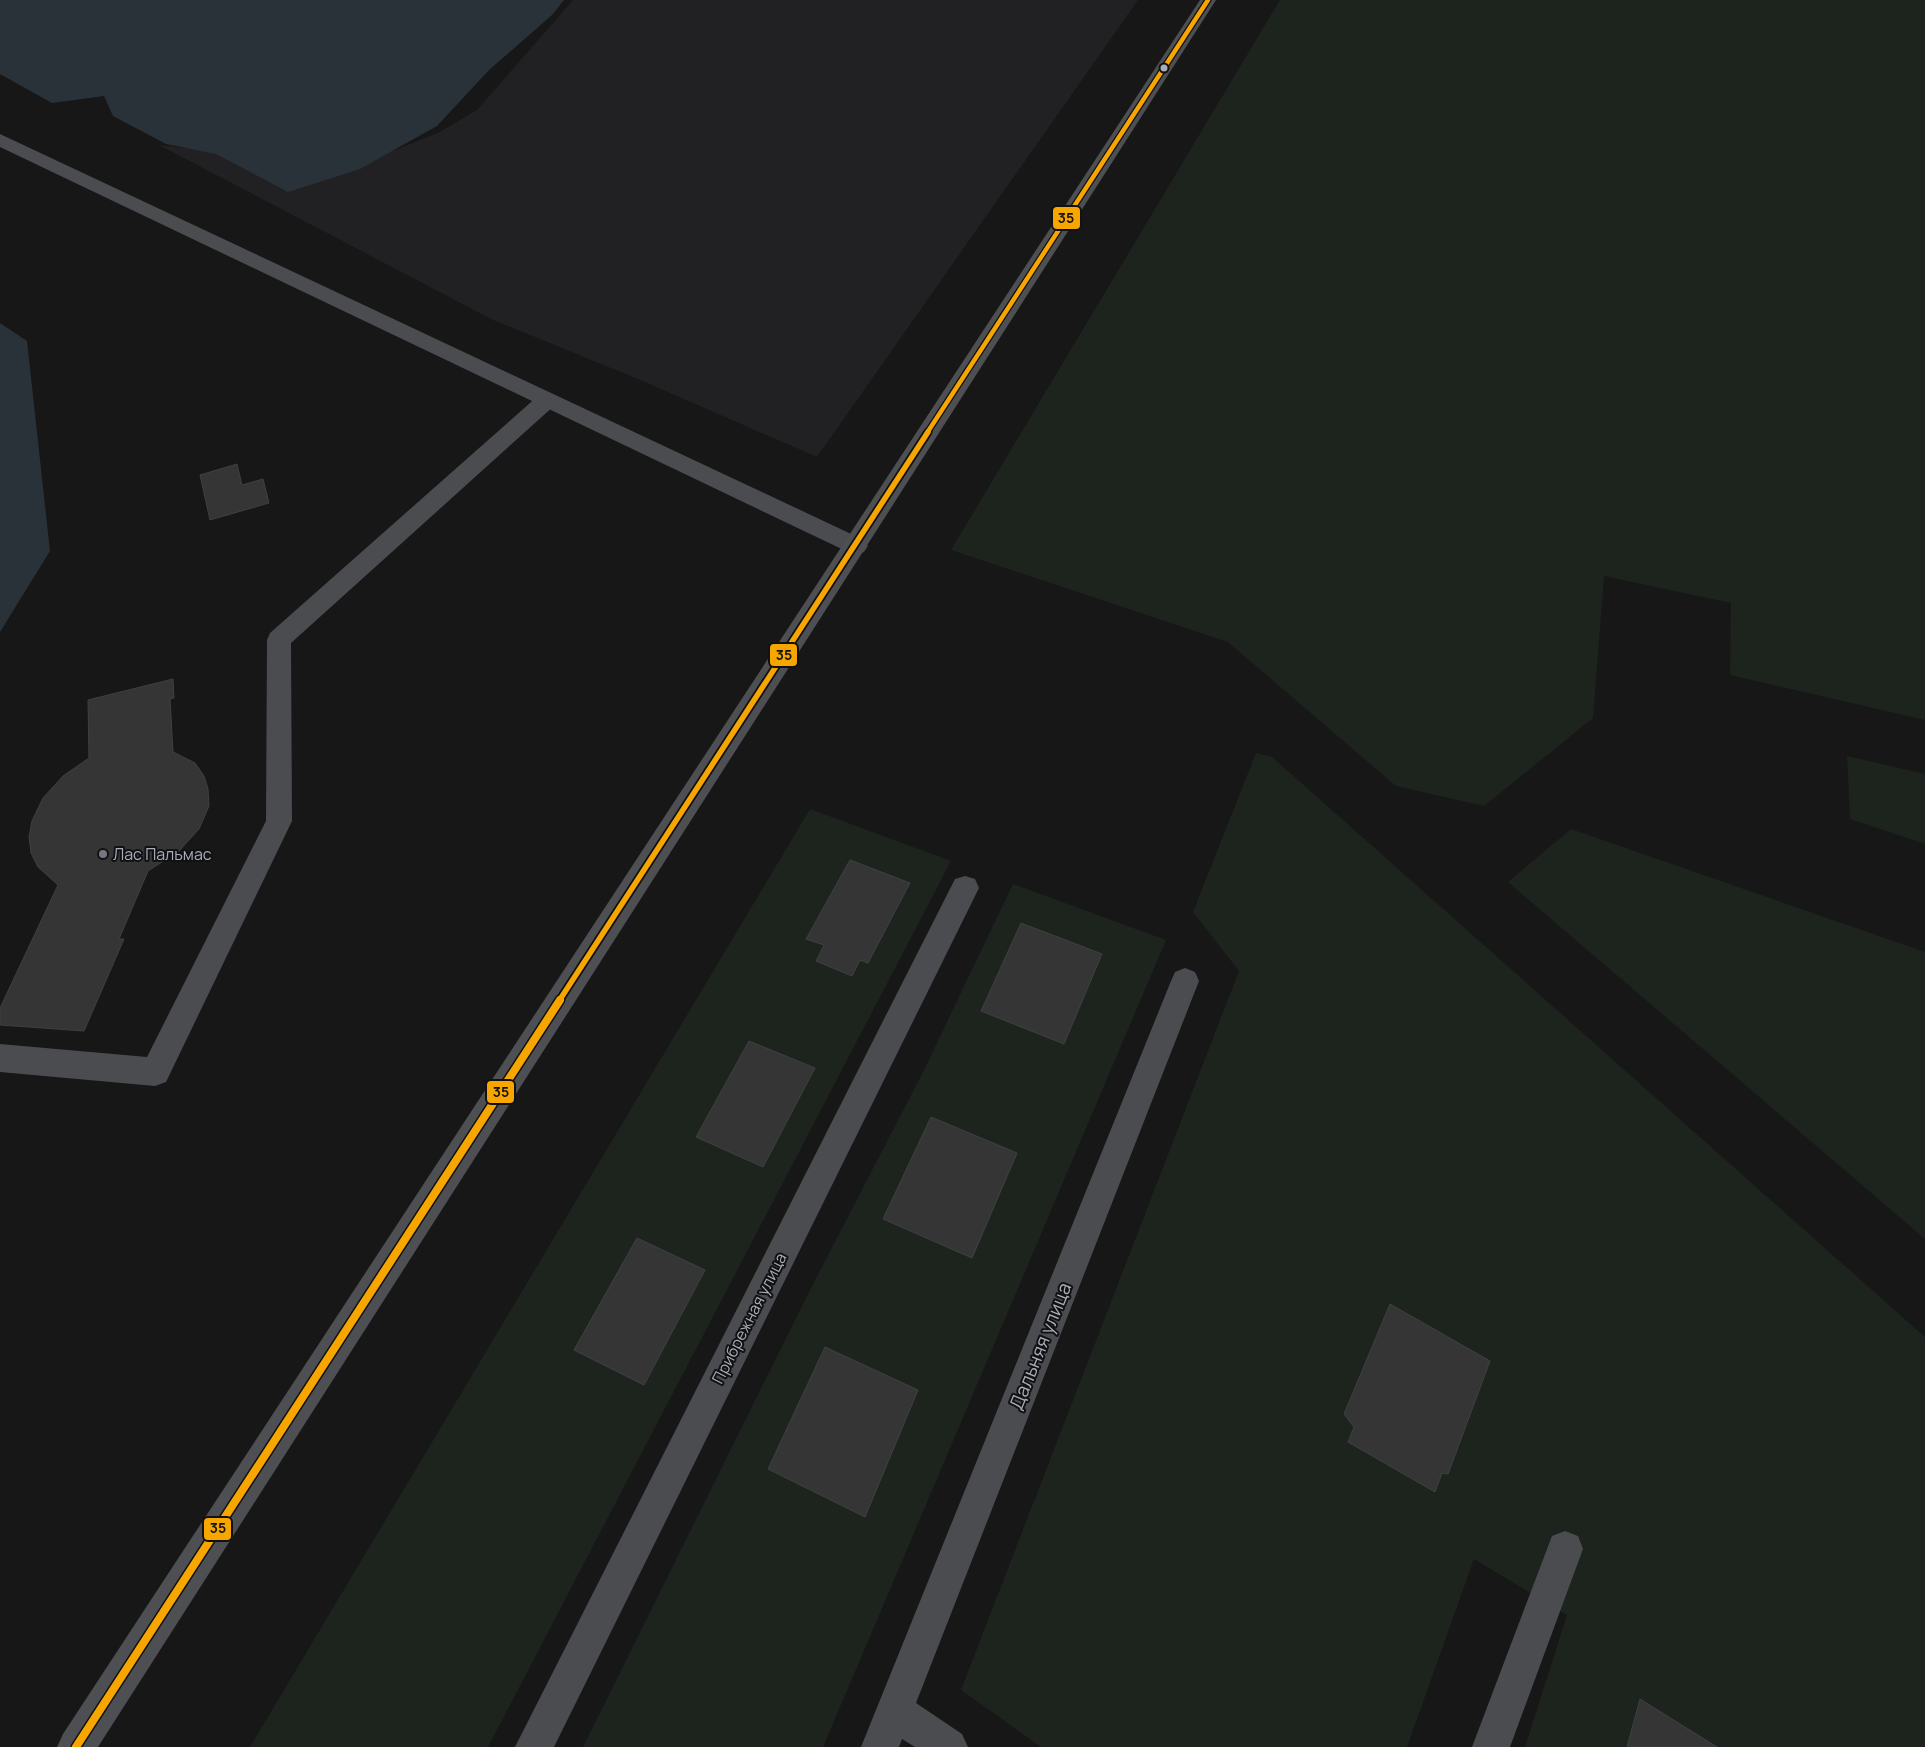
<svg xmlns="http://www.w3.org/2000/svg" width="1925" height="1747" viewBox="0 0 1925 1747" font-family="Manrope,sans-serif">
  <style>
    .built { fill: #212123 }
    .green { fill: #1d241e }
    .water { fill: #2a3239 }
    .building { fill: #353536; stroke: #3f4043 }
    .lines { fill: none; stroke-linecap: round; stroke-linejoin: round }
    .service { fill: #4b4c50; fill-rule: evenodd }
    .minor { fill: #4b4c50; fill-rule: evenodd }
    .primary { fill: #4d4f52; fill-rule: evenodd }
    .bus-1-far2-casing { stroke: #111113; stroke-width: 7 }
    .bus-1-far1-casing { stroke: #111113; stroke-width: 9 }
    .bus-1-casing { stroke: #111113; stroke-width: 11 }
    .bus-1-far2 { stroke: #f7a600; stroke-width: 4.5 }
    .bus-1-far1 { stroke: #f7a600; stroke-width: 5.5 }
    .bus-1 { stroke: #f7a600; stroke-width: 8 }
    .bus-dot { fill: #a8adb8; stroke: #111113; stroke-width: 2 }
    .poi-dot { fill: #757880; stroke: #111113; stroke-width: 2 }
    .labels { text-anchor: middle; stroke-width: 4; stroke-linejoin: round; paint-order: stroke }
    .poi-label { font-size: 16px; fill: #a8adb8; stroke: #111113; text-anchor: start }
    .street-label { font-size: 16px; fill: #a8adb8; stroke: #111113 }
    .near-street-label { font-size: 19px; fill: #a8adb8; stroke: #111113 }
    .line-badge { stroke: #111113; stroke-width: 2 }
    .pale-badge-label { font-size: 14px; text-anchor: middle; font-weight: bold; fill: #111 }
  </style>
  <rect width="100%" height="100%" fill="#171717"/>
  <path class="built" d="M573,0H1138L817,457L638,379L493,320L159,145L224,152L337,173L438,133L477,110Z"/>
  <path class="green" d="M1280,0H1925V720L1730,675L1731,603L1604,576L1593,718L1484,806L1396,786L1228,642L951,550Z
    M1256,753L1272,757L1925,1337V1747H1525L1567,1615L1474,1559L1407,1747H1041L961,1690L1239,971L1193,912Z
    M1847,756L1925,774V844L1850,819Z
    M810,809L951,861L488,1747H250Z
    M1571,829L1925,952V1239L1508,882Z
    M1013,884L1166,940L823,1747H583L809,1292L923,1072Z"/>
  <path class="water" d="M0,0H564L552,15L489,70L437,126L360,169L288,192L216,154L166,144L113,116L104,96L52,103L0,74Z
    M0,323L27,341L50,551L0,632Z"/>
  <path class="building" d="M237,464L242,485L263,479L269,503L210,520L200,475Z
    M173,679L174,698L170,699L173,752L195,763L204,776L208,789L209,806L199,829L179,851L148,871L119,939H124L84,1031L0,1025V1008L58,885L38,867L31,853L29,837L32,821L43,798L63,776L89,758L88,700Z
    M850,860L910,883L868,963L860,960L852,976L816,961L824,945L806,939Z
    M1021,923L1102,954L1064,1044L981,1011Z
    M749,1041L815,1068L763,1167L696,1137Z
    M931,1117L1017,1153L972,1258L883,1219Z
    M637,1238L705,1270L644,1385L574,1350Z
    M1390,1304L1490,1361L1448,1474L1442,1473L1435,1492L1348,1442L1354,1427L1344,1414Z
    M825,1347L918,1390L865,1517L768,1469Z
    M1640,1699L1717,1747H1627Z"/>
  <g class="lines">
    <path class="service" d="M547,393L555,395L558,400L555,405L291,643L292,821L166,1082L155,1086L0,1072V1044L147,1057L266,821L267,640L270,633L539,395Z
      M1185,968L1195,972L1199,981L916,1703L962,1734L968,1747H915L902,1739L899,1747H861L1171,981L1175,972Z
      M1565,1531L1578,1536L1583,1549L1510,1747H1472L1552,1536Z"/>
    <path class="minor" d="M0,134L864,540L868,546L864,552L856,555L848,552L0,147Z
      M965,876L975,879L979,888L554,1747H515L955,879Z"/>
    <path class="primary" d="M1200,0H1216L98,1747H57L63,1734Z"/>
    <defs>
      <path id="bus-1-far2" d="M927,433L1208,0"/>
      <path id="bus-1-far1" d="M559,1001L928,432"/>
      <path id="bus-1" d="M76,1747L560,1000"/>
    </defs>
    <use href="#bus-1-far2" class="bus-1-far2-casing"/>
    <use href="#bus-1-far1" class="bus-1-far1-casing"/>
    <use href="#bus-1" class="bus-1-casing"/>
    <use href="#bus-1-far2" class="bus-1-far2"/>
    <use href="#bus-1-far1" class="bus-1-far1"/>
    <use href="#bus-1" class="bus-1"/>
  </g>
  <circle class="bus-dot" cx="1164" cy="68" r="4.5"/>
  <circle class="poi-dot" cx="103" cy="854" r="5"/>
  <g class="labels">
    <g class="poi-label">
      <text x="113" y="860">Лас Пальмас</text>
    </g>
    <g class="street-label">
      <text transform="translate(749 1318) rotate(-63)" y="6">Прибрежная улица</text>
    </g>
    <g class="near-street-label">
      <text transform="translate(1040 1346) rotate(-68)" y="7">Дальняя улица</text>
    </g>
  </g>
  <g class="line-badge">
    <rect x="1052" y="206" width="29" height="24" rx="5" fill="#f7a600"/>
    <rect x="769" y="643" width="29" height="24" rx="5" fill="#f7a600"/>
    <rect x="486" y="1080" width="29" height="24" rx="5" fill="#f7a600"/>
    <rect x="203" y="1517" width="29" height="24" rx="5" fill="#f7a600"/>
  </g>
  <g class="pale-badge-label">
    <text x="1066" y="223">35</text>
    <text x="784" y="660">35</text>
    <text x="501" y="1097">35</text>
    <text x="218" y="1533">35</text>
  </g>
</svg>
